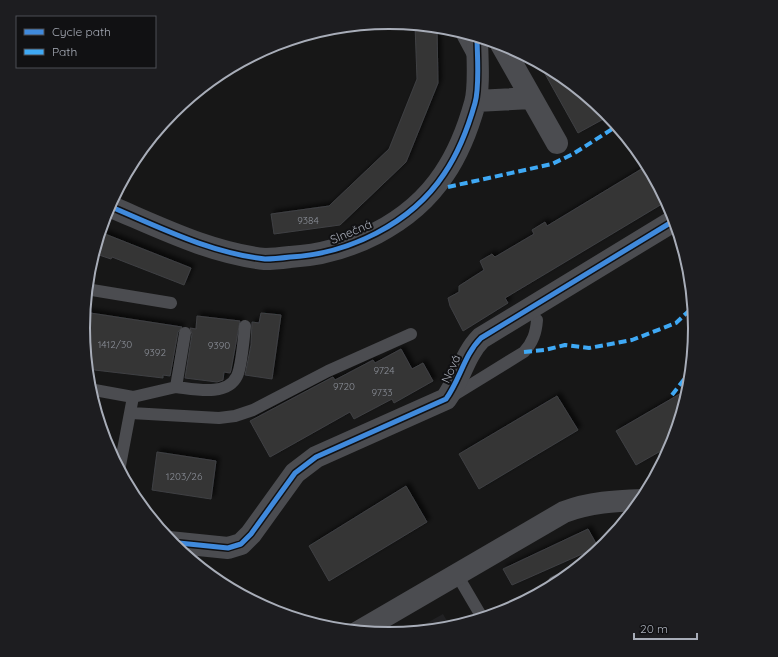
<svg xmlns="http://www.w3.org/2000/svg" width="778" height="657" viewBox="0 0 778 657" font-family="Quicksand,sans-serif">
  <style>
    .built { fill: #212123 }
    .building { fill: #353536; stroke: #3f4043; filter: url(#shadow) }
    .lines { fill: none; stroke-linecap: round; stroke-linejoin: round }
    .service { stroke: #4b4c50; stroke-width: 12 }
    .minor { stroke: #4b4c50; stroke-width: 22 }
    .quiet { stroke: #3fa9f5; stroke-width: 4; stroke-dasharray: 8 4; stroke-linecap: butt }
    .cycleway-casing { stroke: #111113; stroke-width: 8 }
    .cycleway { stroke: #408adc; stroke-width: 5 }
    .labels { text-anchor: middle; stroke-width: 4; stroke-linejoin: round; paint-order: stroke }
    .number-label { font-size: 10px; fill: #8b8f98 }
    .street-label { font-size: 12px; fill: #a8adb8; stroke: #111113 }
    .rim { fill: none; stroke: #a8adb8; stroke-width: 2 }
  </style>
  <defs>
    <filter id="shadow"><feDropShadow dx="3.5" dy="-3.5" stdDeviation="2" flood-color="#0009"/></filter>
  </defs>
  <rect width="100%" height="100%" fill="#171717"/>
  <path class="built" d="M443,614L451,628L409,633Z"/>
  <path class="building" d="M415,25L437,27L438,83L406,162L340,225L274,234L271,214L329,206L389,149L417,79Z
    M539,63L559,74L609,116L578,133Z
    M648,165L667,201L505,298L508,303L463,331L450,306L448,298L459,292V286L484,270L480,261L492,254L495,257L534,234L532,230L545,222L547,226Z
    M100,232L191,268L184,285L112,257L111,259L93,253Z
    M84,312L182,327L178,332L170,376L163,375V378L86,369L82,328Z
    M261,313L281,315L272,379L245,375L251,345L252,322L259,323Z
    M197,316L240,321L231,370L230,373L224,372L223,380L217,382L185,378L192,334L190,328L196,329Z
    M401,349L412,369L423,363L433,381L394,403L392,399L354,419L350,412L270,457L250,421L331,378L333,377L335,380L373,360L375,363Z
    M690,388L673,444L636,465L616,431Z
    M557,396L578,430L479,489L459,454Z
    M157,452L216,461L211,499L152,490Z
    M406,486L427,522L329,581L309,546Z
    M588,529L598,547L512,585L503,569Z"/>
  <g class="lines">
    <path class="service" d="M460,31L474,57
      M86,289L171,303
      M176,387C194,389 227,397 237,376C241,368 244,337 245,326
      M89,389L133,397L119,471
      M133,397L176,387L185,333
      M451,397L524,352C533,342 536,333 537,320
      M131,413L219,418L235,416L253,410L328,371L411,334
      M456,573L483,619
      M554,586V582L570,574"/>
    <path class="minor" d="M501,44L557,143
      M476,101L531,98
      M109,206C159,227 210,253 265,259C273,259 282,258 290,257C348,254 411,224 444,174C459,152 468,128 475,103C480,86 477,54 477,36
      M169,542L228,548L241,544L251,534L295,473L316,457L446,399C460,380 464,355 481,338L675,220
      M358,632L564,512C590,502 615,501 643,500"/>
    <path class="quiet" d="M448,187L552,164L573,154L617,126
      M524,352L545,350L565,345L589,348L632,340L676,323L693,307
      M672,395L692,369"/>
    <defs>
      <path id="cycleway" d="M109,206C159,227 210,253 265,259C273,259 282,258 290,257C348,254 411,224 444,174C459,152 468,128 475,103C480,86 477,54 477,36
        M169,542L228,548L241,544L251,534L295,473L316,457L446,399C460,380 464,355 481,338L675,220"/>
    </defs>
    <use href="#cycleway" class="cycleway-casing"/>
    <use href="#cycleway" class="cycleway"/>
  </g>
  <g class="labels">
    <g class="number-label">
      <text x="308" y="224">9384</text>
      <text x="115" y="348">1412/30</text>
      <text x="219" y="349">9390</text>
      <text x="155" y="356">9392</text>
      <text x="384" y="374">9724</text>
      <text x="344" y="390">9720</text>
      <text x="382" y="396">9733</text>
      <text x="184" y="480">1203/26</text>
    </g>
    <g class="street-label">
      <text transform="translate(351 232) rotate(-23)" y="4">Slnečná</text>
      <text transform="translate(451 369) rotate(-66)" y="4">Nová</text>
    </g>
  </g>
  <path d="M0 0H778V657H0ZM90 328a299 299 0 1 1 598 0a299 299 0 1 1-598 0Z" fill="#1d1d20" fill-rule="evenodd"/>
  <path class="rim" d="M90 328a299 299 0 1 1 598 0a299 299 0 1 1-598 0Z"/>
  <rect x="16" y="16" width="140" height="52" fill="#111113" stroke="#4d4f55"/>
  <rect x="24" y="29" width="20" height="6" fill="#408adc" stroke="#4d4f55"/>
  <text x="52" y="36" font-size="12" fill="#a8adb8">Cycle path</text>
  <rect x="24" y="49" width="20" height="6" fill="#3fa9f5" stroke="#4d4f55"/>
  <text x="52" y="56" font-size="12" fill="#a8adb8">Path</text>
  <path d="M634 633v6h63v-6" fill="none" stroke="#a8adb8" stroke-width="2"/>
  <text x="640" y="633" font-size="12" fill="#a8adb8" stroke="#111113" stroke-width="3" paint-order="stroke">20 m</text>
</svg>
